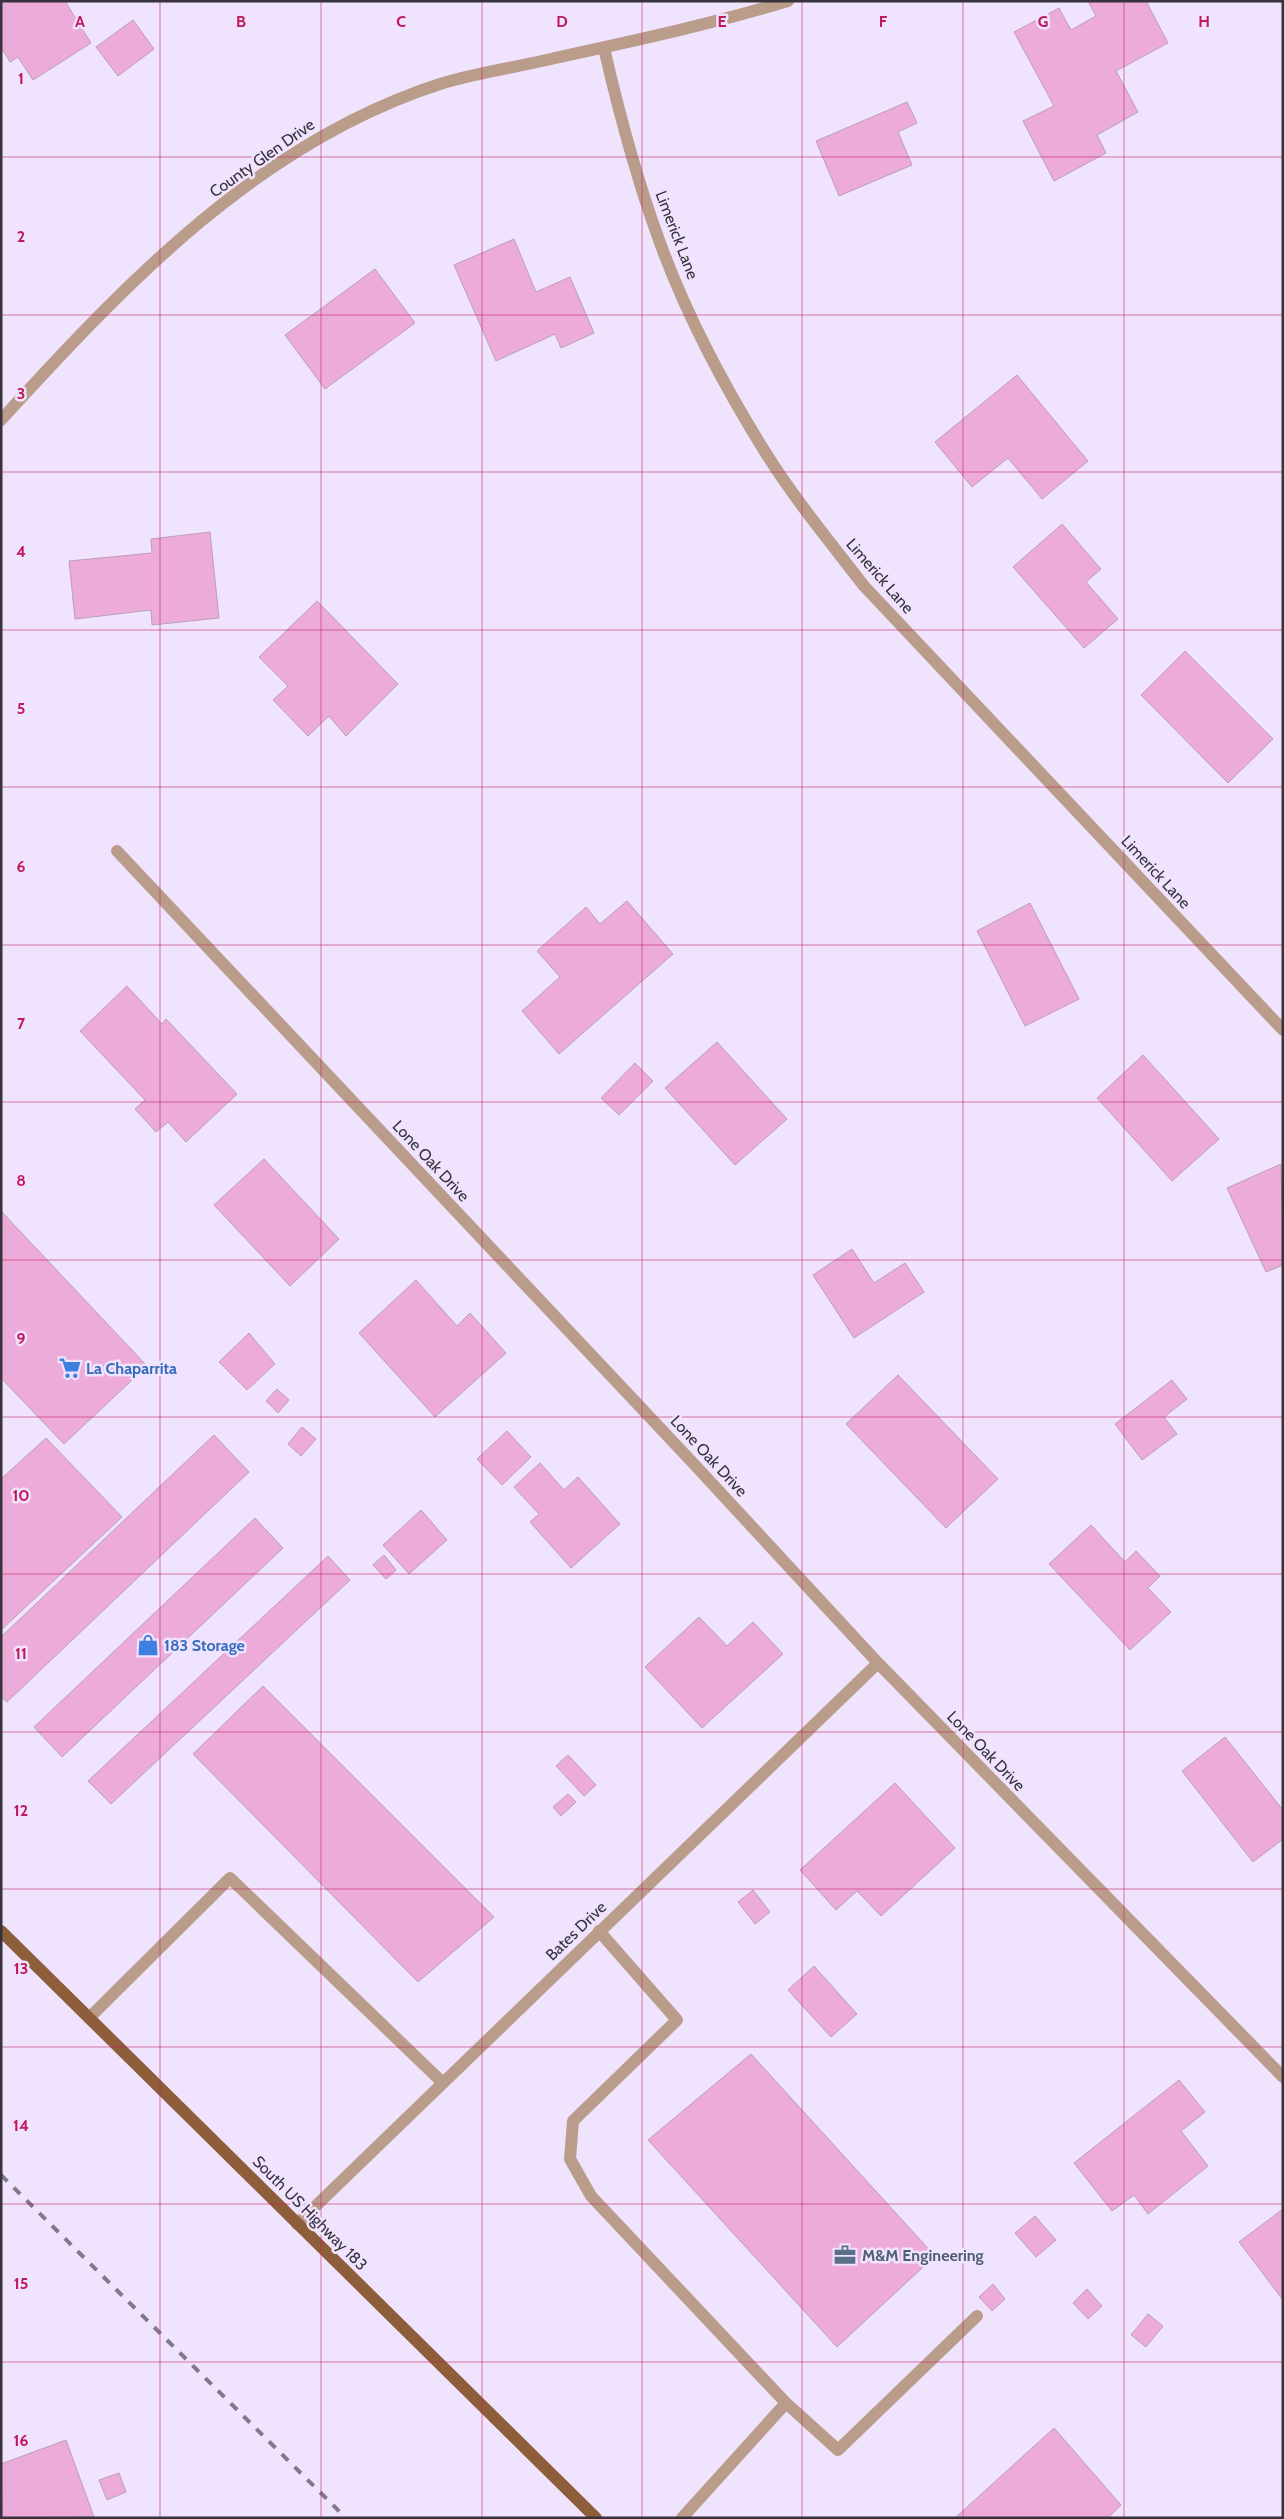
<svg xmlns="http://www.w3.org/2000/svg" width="1284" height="2519" viewBox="0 0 1284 2519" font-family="Cabin,sans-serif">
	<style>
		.building { fill: #ecabd9; stroke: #baa1b2 }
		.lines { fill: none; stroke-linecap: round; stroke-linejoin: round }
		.lane { stroke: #b99d8a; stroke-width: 12 }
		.street { stroke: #b99d8a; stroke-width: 12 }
		.primary { stroke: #8e5d39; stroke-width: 12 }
		.rail { stroke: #81798a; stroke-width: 4; stroke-dasharray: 9 9; stroke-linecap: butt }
		.grid { fill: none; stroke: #c2185b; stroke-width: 1; stroke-opacity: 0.55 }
		.labels { text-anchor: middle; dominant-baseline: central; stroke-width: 5; stroke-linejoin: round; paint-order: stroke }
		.street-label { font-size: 16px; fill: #37323c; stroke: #f0e3fd }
		.shop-label { font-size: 16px; font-weight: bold; fill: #366cbe; stroke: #f0e3fd; text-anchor: start }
		.service-label { font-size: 16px; font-weight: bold; fill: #4e5e75; stroke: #f0e3fd; text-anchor: start }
		.grid-label { font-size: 16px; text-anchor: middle; font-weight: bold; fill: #c2185b; stroke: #f0e3fd; stroke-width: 5; stroke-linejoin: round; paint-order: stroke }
	</style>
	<rect width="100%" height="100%" fill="#f0e3fd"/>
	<!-- building -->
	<path class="building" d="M1,1H65L91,43L33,80L18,57L10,62L1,47Z
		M1088,1H1146L1168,43L1116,71L1138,112L1097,135L1106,153L1054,181L1023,121L1054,106L1014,32L1059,8L1071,30L1096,16Z
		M133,20L154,49L118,76L96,47Z
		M907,102L917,123L898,132L912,165L839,196L816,141Z
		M514,239L536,292L570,277L594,333L561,348L555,334L496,361L454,265Z
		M375,269L415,323L325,389L285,335Z
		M1017,375L1088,461L1042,499L1008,458L972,487L935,442Z
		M1062,524L1101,569L1086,582L1118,619L1084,648L1013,567Z
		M210,532L219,618L152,625L151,610L75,619L69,561L152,553L151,539Z
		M317,601L398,684L346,736L329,716L308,736L273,700L288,686L259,657Z
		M1185,651L1273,739L1228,783L1141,695Z
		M627,901L673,954L559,1054L522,1011L560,977L537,951L586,907L600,924Z
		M1030,903L1079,999L1025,1026L977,931Z
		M127,986L162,1024L166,1019L237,1094L186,1142L168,1122L156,1132L135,1109L145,1100L80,1031Z
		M717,1042L787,1119L735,1165L665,1088Z
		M1143,1055L1219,1139L1172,1181L1097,1098Z
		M635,1063L653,1081L619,1115L601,1098Z
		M264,1159L339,1239L290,1286L214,1205Z
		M1281,1164L1283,1265L1266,1272L1227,1188Z
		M1,1211L147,1366L64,1444L1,1378Z
		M852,1249L874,1283L905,1263L924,1292L854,1338L813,1275Z
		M416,1280L457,1326L470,1313L506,1353L435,1417L359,1333Z
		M249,1333L275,1364L247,1390L219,1362Z
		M898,1375L998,1479L946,1528L846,1424Z
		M1172,1380L1187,1399L1164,1417L1177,1434L1142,1460L1115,1424Z
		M277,1389L289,1400L278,1413L266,1401Z
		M302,1427L316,1439L301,1456L288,1444Z
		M507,1431L531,1457L502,1485L477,1459Z
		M214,1435L249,1472L7,1702L1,1697V1637Z
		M46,1438L122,1517L1,1630V1479Z
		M540,1463L564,1490L578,1477L620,1524L571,1568L530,1522L539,1514L514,1487Z
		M421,1510L447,1540L409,1574L383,1545Z
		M255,1518L283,1548L62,1757L34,1727Z
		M1091,1525L1125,1562L1136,1551L1160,1576L1148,1588L1171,1612L1130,1650L1049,1564Z
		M384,1555L396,1570L386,1579L373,1565Z
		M328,1556L350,1580L111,1804L88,1781Z
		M699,1617L727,1646L753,1622L783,1654L702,1728L645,1667Z
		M263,1686L494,1917L418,1982L193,1754Z
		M1225,1737L1283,1810V1839L1253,1862L1182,1771Z
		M568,1755L596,1785L584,1796L556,1766Z
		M895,1783L955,1848L881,1916L857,1891L836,1910L800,1870Z
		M568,1794L576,1802L561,1816L553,1807Z
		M753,1890L770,1912L755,1924L738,1902Z
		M814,1966L857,2014L831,2037L788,1990Z
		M751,2054L935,2256L837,2347L648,2140Z
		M1179,2080L1205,2112L1181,2131L1208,2166L1148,2214L1134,2195L1112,2211L1074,2163Z
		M1283,2209V2300L1239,2242Z
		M1035,2216L1056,2240L1036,2257L1015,2233Z
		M993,2284L1005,2299L992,2311L979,2297Z
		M1087,2289L1102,2306L1088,2319L1073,2303Z
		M1148,2314L1163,2326L1146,2347L1131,2335Z
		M1054,2428L1121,2505L1108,2518H955Z
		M66,2440L94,2517L2,2518L1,2464Z
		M119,2473L126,2492L107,2500L99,2480Z"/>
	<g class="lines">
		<!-- lane -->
		<path class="lane" d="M599,1931L677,2020L573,2121L570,2159L591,2196L786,2403L838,2450L977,2316
			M89,2018L230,1878L443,2083
			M682,2518L786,2403"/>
		<!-- street -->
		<path class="street" d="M604,48C619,113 636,177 659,240C686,315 725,388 767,455C796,501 831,543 864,586L1283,1030
			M1,420C127,282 260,141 443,83C479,72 518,67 555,58C633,41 712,24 788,1
			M117,851L693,1463L878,1663L1283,2077
			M297,2224L878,1663"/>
		<!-- primary -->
		<path class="primary" d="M1,1931L596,2518"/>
		<!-- rail -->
		<path class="rail" d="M1,2175L346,2518"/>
	</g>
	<!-- grid -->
	<path class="grid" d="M160,1V2518M321,1V2518M482,1V2518M642,1V2518M802,1V2518M963,1V2518M1124,1V2518M1,157H1283M1,315H1283M1,472H1283M1,630H1283M1,787H1283M1,945H1283M1,1102H1283M1,1260H1283M1,1417H1283M1,1574H1283M1,1732H1283M1,1889H1283M1,2047H1283M1,2204H1283M1,2362H1283"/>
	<!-- icons -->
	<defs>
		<g id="supermarket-bare" transform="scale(1.725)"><path d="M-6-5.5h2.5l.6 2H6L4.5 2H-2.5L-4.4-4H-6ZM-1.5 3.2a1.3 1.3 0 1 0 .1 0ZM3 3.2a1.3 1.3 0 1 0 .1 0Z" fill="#3f7fe0" stroke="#f0e3fd" stroke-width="2.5" paint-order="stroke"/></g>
		<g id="shop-bare" transform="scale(1.725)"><path d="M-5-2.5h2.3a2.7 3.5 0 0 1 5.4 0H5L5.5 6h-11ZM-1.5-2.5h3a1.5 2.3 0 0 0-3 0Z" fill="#3f7fe0" stroke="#f0e3fd" stroke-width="2.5" paint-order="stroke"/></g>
		<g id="office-bare" transform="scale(1.725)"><path d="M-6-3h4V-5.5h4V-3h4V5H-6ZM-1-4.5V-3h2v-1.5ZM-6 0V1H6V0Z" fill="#5c6f8a" stroke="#f0e3fd" stroke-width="2.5" paint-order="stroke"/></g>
	</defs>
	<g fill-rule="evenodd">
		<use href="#supermarket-bare" x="70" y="1368"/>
		<use href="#shop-bare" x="148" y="1645"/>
		<use href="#office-bare" x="845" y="2255"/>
	</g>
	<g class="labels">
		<!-- street labels -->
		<g class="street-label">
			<text transform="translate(262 158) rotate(-35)">County Glen Drive</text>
			<text transform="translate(677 235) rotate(69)">Limerick Lane</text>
			<text transform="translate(880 576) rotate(49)">Limerick Lane</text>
			<text transform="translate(1156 872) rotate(47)">Limerick Lane</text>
			<text transform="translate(431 1161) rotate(47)">Lone Oak Drive</text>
			<text transform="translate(709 1456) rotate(47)">Lone Oak Drive</text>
			<text transform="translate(986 1751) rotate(46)">Lone Oak Drive</text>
			<text transform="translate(576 1931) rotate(-44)">Bates Drive</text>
			<text transform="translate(310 2213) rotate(45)">South US Highway 183</text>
		</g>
		<!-- shop labels -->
		<g class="shop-label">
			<text x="86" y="1368">La Chaparrita</text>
			<text x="164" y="1645">183 Storage</text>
		</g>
		<!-- service labels -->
		<g class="service-label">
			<text x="862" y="2255">M&amp;M Engineering</text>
		</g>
	</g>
	<g class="grid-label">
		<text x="80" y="27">A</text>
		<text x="241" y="27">B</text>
		<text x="401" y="27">C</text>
		<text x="562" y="27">D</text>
		<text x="722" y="27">E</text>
		<text x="883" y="27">F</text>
		<text x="1043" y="27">G</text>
		<text x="1204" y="27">H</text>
		<text x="21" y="84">1</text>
		<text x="21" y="242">2</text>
		<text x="21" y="399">3</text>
		<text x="21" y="557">4</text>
		<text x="21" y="714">5</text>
		<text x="21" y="872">6</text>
		<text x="21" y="1029">7</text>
		<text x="21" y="1186">8</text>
		<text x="21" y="1344">9</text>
		<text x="21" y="1501">10</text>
		<text x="21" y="1659">11</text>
		<text x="21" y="1816">12</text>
		<text x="21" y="1974">13</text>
		<text x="21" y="2131">14</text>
		<text x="21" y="2289">15</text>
		<text x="21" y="2446">16</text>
	</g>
	<!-- border -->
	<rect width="1284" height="2519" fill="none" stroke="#37323c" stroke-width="5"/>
</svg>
